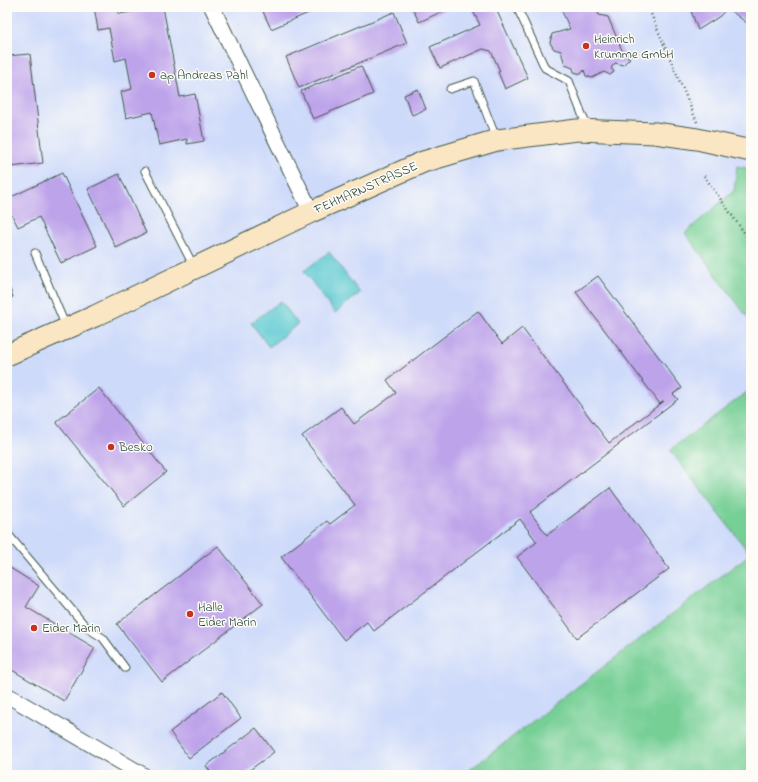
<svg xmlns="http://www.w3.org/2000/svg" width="758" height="782" viewBox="0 0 758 782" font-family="'Indie Flower',sans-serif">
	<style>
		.built { fill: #cedafa }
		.green { fill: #76cf95; stroke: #4a8664 }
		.water { fill: #5cc9d1; stroke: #3e8382 }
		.building { fill: #bda3ea }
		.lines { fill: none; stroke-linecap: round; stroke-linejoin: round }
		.lane-casing { stroke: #3f564a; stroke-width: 9 }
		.street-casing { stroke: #3f564a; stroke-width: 17 }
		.secondary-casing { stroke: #3f564a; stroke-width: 23 }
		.path { stroke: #3f564a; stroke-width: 2.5; stroke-dasharray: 1 3; stroke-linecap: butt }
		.lane { stroke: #fff; stroke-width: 7 }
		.street { stroke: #fff; stroke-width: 15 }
		.secondary { stroke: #fbe6c4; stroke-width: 21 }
		.poi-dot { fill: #c8321e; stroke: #fdfcf7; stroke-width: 1.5 }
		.labels { text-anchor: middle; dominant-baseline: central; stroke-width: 3; stroke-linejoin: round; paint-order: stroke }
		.poi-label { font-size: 13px; fill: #1f3d34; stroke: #fdfcf7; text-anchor: start }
		.street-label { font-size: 13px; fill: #1f3d34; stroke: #fdfcf7 }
	</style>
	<rect width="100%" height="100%" fill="#fdfcf7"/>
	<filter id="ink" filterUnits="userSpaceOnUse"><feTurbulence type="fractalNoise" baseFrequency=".025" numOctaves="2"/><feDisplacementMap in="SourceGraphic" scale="8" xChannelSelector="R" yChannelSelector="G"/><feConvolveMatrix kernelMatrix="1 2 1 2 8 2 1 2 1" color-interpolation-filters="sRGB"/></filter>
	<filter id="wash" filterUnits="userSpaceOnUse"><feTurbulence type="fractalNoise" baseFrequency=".012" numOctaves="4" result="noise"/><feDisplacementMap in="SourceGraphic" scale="16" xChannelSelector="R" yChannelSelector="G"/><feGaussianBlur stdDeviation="0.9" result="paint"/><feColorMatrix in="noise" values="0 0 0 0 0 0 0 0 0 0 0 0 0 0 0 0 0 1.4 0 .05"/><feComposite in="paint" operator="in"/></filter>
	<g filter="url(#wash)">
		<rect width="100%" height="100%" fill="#f5e3ca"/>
		<!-- built -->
		<path class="built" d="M7,7H751V169L737,166L734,191L686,233L751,322V389L670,450L750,554L463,775H7Z"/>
		<!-- green -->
		<path class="green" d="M737,166L751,169V322L685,233L734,191Z
			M751,389V775H463L750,554L670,450Z"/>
		<!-- water -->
		<path class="water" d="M329,252L360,293L335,313L304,271Z
			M281,301L298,324L269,347L251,323Z"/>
		<g id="blocks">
			<!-- building -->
			<path class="building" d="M94,7H118L119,14L163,7L180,97L195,94L204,141L187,144V139L159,145L152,112L126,118L121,92L132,89L126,58L115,61L109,28L98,30Z
				M261,7H311L313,11L271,29Z
				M412,7H452L419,22Z
				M471,7H495L528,78L505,89L498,72L500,71L491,51L483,49L440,68L430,47L480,25Z
				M560,7H595L599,15L608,17L624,55L630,58L623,65L615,63L611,68L614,72L610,75L604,72L592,78L586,76L584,70L581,74L574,72L573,68L565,65L561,51L554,49L550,43L552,34L570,29Z
				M694,7H751V26L727,8L720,16L698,30L691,11Z
				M394,12L407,43L299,88L286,57Z
				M30,54L43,163L11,167L7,134V56Z
				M361,66L373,94L313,119L301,91Z
				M418,89L426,109L412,115L404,95Z
				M62,173L97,246L61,263L39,217L18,227L12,215L7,217V199Z
				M119,174L146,233L116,248L88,189Z
				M598,276L682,388L673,394L678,399L530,512L547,535L610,488L669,569L577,638L517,557L537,542L520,519L374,631L367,622L344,640L281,557L327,521L330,524L355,505L302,436L341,407L354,424L396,393L387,380L478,311L502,344L522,328L609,443L664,401L660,404L576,292Z
				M7,281L13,297L7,299Z
				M99,388L166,472L124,506L56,422Z
				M218,546L263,604L162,682L117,624Z
				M7,566L39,586L26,607L95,648L64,701L7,667Z
				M222,692L241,718L189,758L170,732Z
				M256,728L274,752L243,775H213L206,766Z"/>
		</g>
	</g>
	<g filter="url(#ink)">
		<use href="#blocks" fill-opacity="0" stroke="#3f564a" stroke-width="1"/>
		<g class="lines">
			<!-- lane casing -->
			<g class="lane-casing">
				<path id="lane" d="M517,7L545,68L569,81L587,127
					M450,89L474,81L496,138
					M145,171L194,267
					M35,253L66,327
					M7,533L87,628L103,638L125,668"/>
			</g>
			<!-- street casing -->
			<g class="street-casing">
				<path id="street" d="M212,7L311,212
					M7,695L143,775"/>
			</g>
			<!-- secondary casing -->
			<g class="secondary-casing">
				<path id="secondary" d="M7,355L95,316L311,212L423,162L497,140L577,130L655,133L697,139L751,151"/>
			</g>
			<!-- path -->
			<path class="path" d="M648,7L697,122
				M704,176L751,242"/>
			<!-- lane -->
			<use href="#lane" class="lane"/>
			<!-- street -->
			<use href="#street" class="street"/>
			<!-- secondary -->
			<use href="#secondary" class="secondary"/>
		</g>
	</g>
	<!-- markers -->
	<g class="poi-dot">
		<circle cx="586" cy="46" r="4"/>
		<circle cx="152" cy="75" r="4"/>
		<circle cx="111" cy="447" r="4"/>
		<circle cx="190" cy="614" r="4"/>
		<circle cx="34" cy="628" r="4"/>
	</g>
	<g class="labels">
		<!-- poi labels -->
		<g class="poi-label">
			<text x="594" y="39">Heinrich<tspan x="594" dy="15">Krumme GmbH</tspan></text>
			<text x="160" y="75">ap Andreas Pahl</text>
			<text x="119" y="447">Besko</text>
			<text x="198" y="607">Halle<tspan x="198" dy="15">Eider Marin</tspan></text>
			<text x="42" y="628">Eider Marin</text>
		</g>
		<!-- street labels -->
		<g class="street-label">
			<text transform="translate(366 188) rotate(-24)">FEHMARNSTRASSE</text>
		</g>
	</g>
	<!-- margin -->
	<rect width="758" height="782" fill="none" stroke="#fdfcf7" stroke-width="24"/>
</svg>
